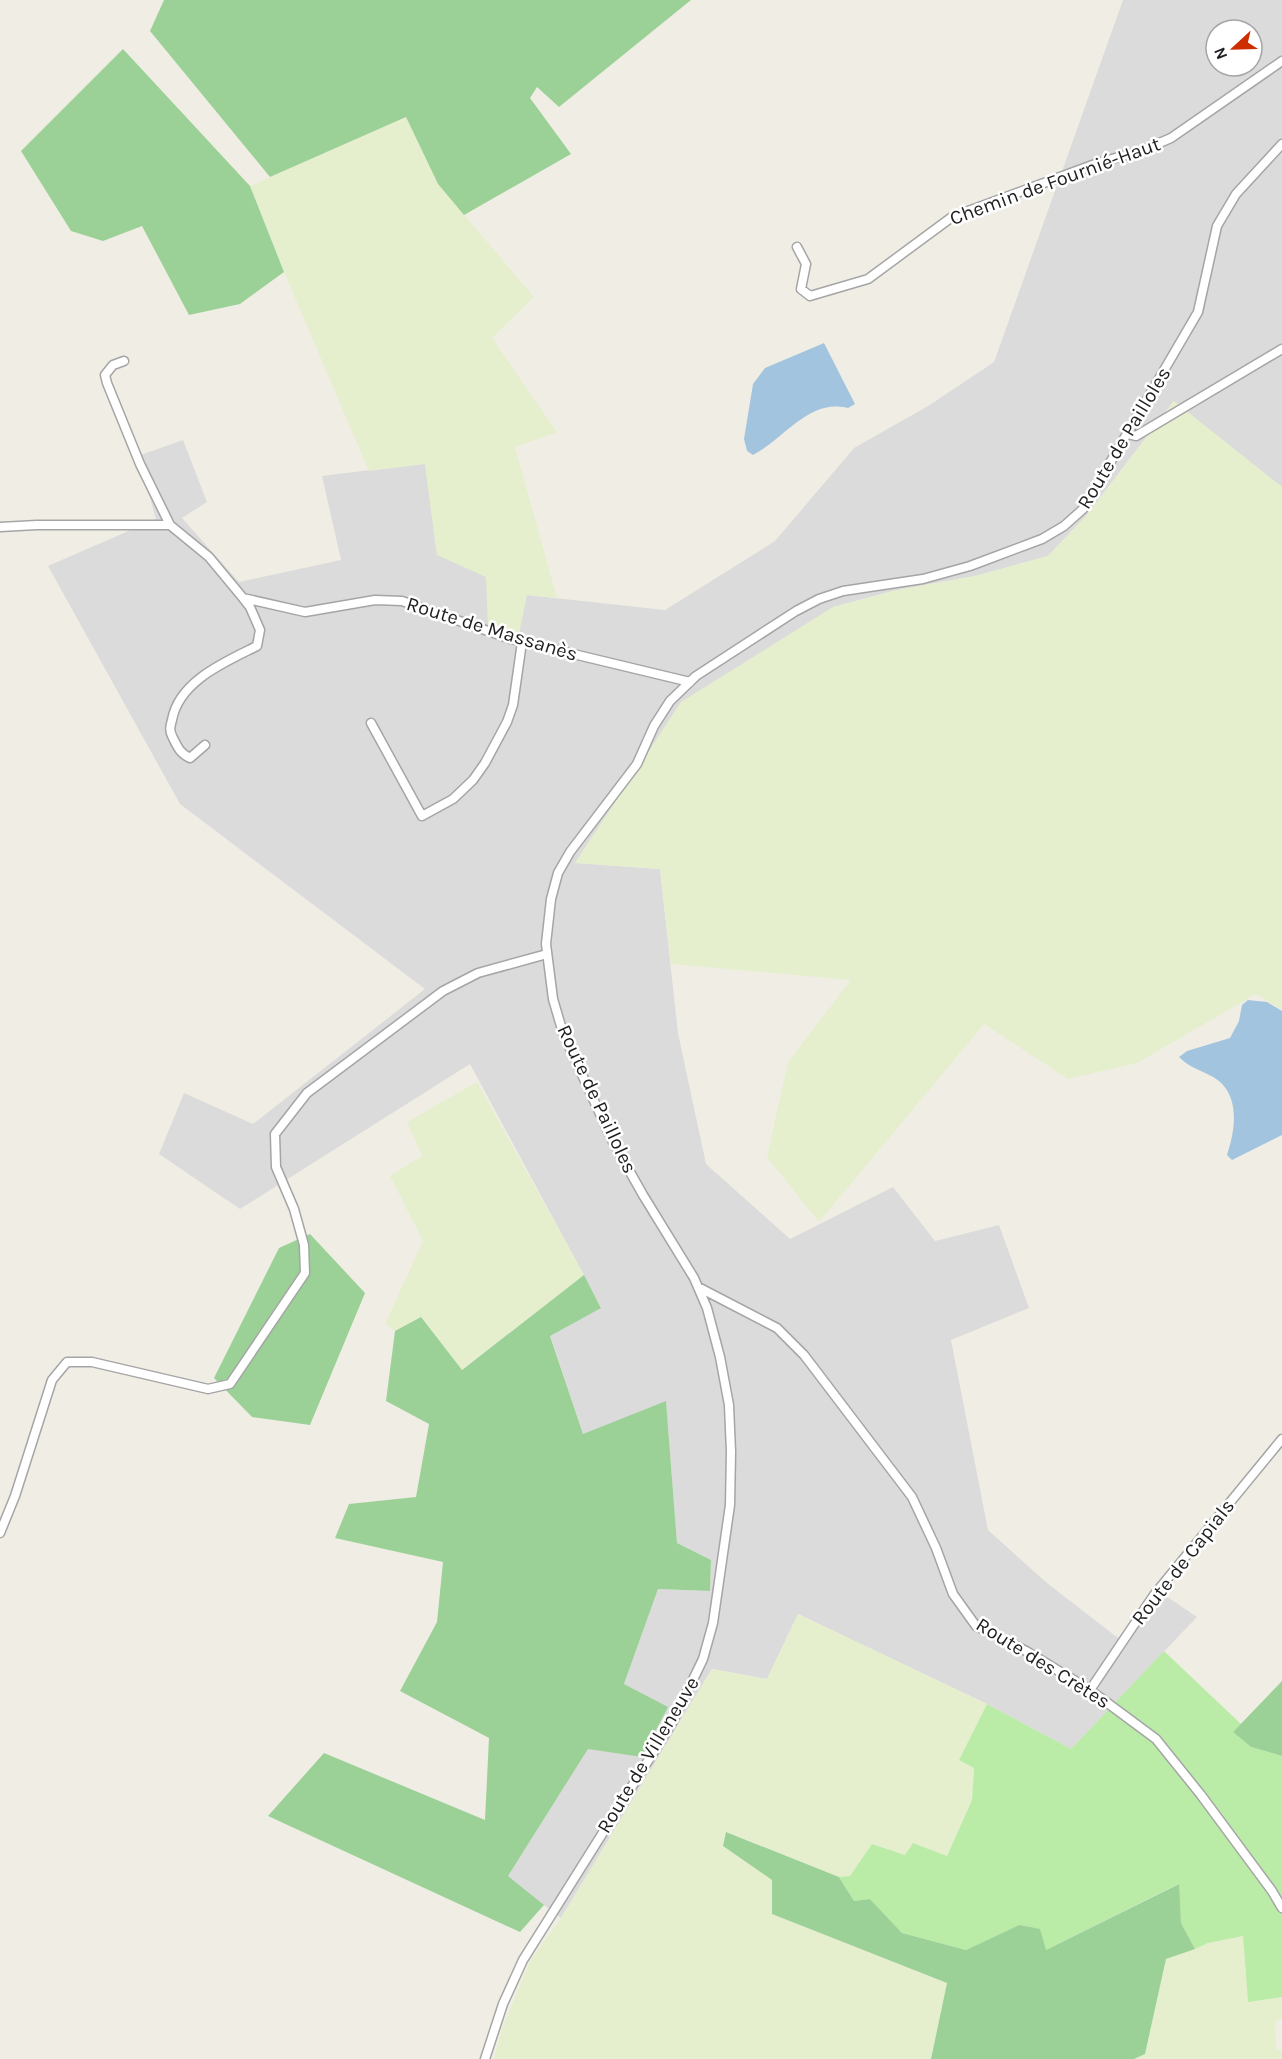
<svg xmlns="http://www.w3.org/2000/svg" width="1282" height="2059" viewBox="0 0 1282 2059" font-family="Karla,sans-serif">
	<style>
		.residential { fill: #dcdbdb; fill-rule: evenodd }
		.farmland { fill: #e5efce }
		.grass { fill: #baeca8 }
		.forest { fill: #9bd197 }
		.water { fill: #a3c4df }
		.lines { fill: none; stroke-linecap: round; stroke-linejoin: round }
		.minor-casing { stroke: #a5a5a5; stroke-width: 11 }
		.minor { stroke: #fff; stroke-width: 8 }
		.labels { text-anchor: middle; dominant-baseline: central; stroke-width: 5; stroke-linejoin: round; paint-order: stroke }
		.street-label { font-size: 20px; fill: #1e1e1e; stroke: #fff }
	</style>
	<rect width="100%" height="100%" fill="#f0eee4"/>
	<!-- residential -->
	<path class="residential" d="M1123,0H1282V487L1173,402L1087,515L1048,556L975,576L897,590L833,607L575,863L660,869L678,1033L706,1164L790,1239L893,1187L935,1241L999,1225L1029,1308L951,1340L988,1530L1047,1583L1118,1638L1163,1594L1197,1617L1071,1749L987,1704L798,1614L767,1679L712,1669L561,1918L507,1877L588,1749L668,1708L624,1684L658,1589L710,1591L711,1560L677,1543L666,1402L583,1434L550,1335L601,1307L470,1064L240,1209L159,1154L184,1093L253,1124L425,989L180,804L48,566L156,519L138,456L183,440L207,502L182,518L239,582L341,560L322,476L425,463L437,554L527,595L665,610L775,541L854,448L928,406L994,362ZM1216,30H1252V66H1216Z"/>
	<!-- farmland -->
	<path class="farmland" d="M406,117L438,184L534,297L492,338L557,432L515,447L557,598L527,595L519,634L488,625L486,577L437,555L425,464L369,471L284,272L250,186Z
		M1174,401L1282,487V1010L1256,994L1137,1063L1068,1079L984,1024L819,1222L767,1157L788,1062L851,980L671,964L660,869L575,863L681,702L833,607L897,590L975,576L1048,556L1087,515Z
		M477,1082L584,1275L461,1370L421,1317L395,1331L385,1324L423,1241L390,1176L422,1156L407,1122Z
		M798,1614L987,1704L959,1760L974,1768L972,1800L947,1856L913,1843L905,1855L850,1877H839L727,1832L723,1846L772,1880V1914L947,1983L931,2059H494L502,2028L531,1959L561,1918L712,1669L767,1679Z
		M1243,1936L1248,2001L1282,1997V2018L1275,2022L1276,2049L1282,2050V2059H1134L1145,2054L1166,1959L1208,1943Z"/>
	<!-- grass -->
	<path class="grass" d="M1164,1651L1241,1724L1233,1732L1251,1747L1282,1756V1997L1248,2002L1243,1936L1208,1943L1195,1949L1181,1923L1178,1884L1046,1950L1019,1925L966,1950L902,1933L870,1899L854,1901L839,1877L850,1876L872,1844L905,1855L913,1843L947,1856L972,1800L974,1768L959,1760L987,1704L1071,1749Z"/>
	<!-- forest -->
	<path class="forest" d="M164,0H691L559,107L537,87L530,98L571,154L464,215L438,184L406,117L270,177L150,31Z
		M123,49L250,186L284,272L240,304L189,315L142,226L103,241L71,231L21,151Z
		M310,1234L365,1293L310,1425L252,1417L214,1378L279,1248Z
		M584,1275L601,1308L550,1336L583,1434L666,1401L677,1543L711,1560L710,1591L658,1589L624,1684L668,1707L642,1757L588,1749L508,1876L544,1905L520,1932L268,1816L324,1753L485,1820L489,1738L400,1691L437,1622L443,1562L335,1538L349,1504L416,1497L429,1424L386,1401L395,1331L421,1317L462,1370Z
		M1282,1681V1756L1251,1747L1233,1732Z
		M726,1832L839,1877L854,1901L870,1899L902,1933L966,1950L1019,1925L1040,1929L1046,1950L1179,1884L1181,1923L1195,1949L1166,1959L1145,2054L1134,2059H931L947,1983L772,1914V1880L723,1846Z"/>
	<!-- water -->
	<path class="water" d="M824,343L855,404L848,408C809,398 784,439 753,455L747,451L744,439L753,384L765,368Z
		M1248,1000L1267,1002L1282,1011V1135L1232,1160L1227,1155C1235,1131 1240,1099 1219,1081C1206,1071 1190,1069 1179,1057L1187,1051L1230,1038L1239,1021L1242,1005Z"/>
	<g class="lines">
		<!-- minor casing -->
		<g class="minor-casing">
			<path id="minor" d="M797,247L806,264L801,289L810,296L868,279L952,217L1098,163L1143,150L1171,138L1282,61
				M124,361L113,365L105,375L107,383L140,464L170,525
				M1128,434L1136,436L1282,349
				M0,527L37,525H170L209,557L243,598L305,612L375,600L402,601L511,639L690,682
				M371,723L422,816L453,799L473,780L485,763L507,722L513,705L522,642
				M205,745L190,758C180,753 178,748 173,738C169,731 170,727 172,720C179,681 225,662 257,646L260,630L250,607L243,598
				M698,1287L777,1328L804,1355L912,1497L936,1548L953,1594L976,1626L1026,1651L1090,1690L1156,1739L1201,1795L1272,1891L1282,1908
				M0,1533L15,1496L52,1380L67,1362H92L208,1389L230,1384L305,1273L304,1245L294,1209L276,1167L275,1134L307,1093L443,991L478,973L547,954
				M1090,1690L1154,1595L1282,1439
				M485,2059L503,2004L523,1960L673,1721L703,1659L713,1623L730,1505L731,1452L729,1405L720,1357L707,1308L694,1278L643,1195L612,1140L563,1033L553,999L546,944L551,899L558,873L570,852L637,764L654,726L670,701L696,676L796,611L819,599L843,591L923,579L970,566L1042,539L1064,526L1083,509L1198,312L1217,226L1236,194L1282,144"/>
		</g>
		<!-- minor -->
		<use href="#minor" class="minor"/>
	</g>
	<g class="labels">
		<!-- street labels -->
		<g class="street-label">
			<text transform="translate(1055 181) rotate(-20)">Chemin de Fournié-Haut</text>
			<text transform="translate(1124 438) rotate(-59)">Route de Pailloles</text>
			<text transform="translate(492 629) rotate(17)">Route de Massanès</text>
			<text transform="translate(597 1099) rotate(65)">Route de Pailloles</text>
			<text transform="translate(1183 1562) rotate(-52)">Route de Capials</text>
			<text transform="translate(1043 1663) rotate(32)">Route des Crètes</text>
			<text transform="translate(648 1755) rotate(-59)">Route de Villeneuve</text>
		</g>
	</g>
	<!-- north arrow -->
	<g transform="translate(1234 48) rotate(248)"><circle r="28" fill="#ffffff" stroke="#a5a5a5" stroke-width="1.5"/>
	<path d="M0-4.5L10 22L0 15L-10 22Z" fill="#cd2e00"/>
	<text y="-9" font-size="16" font-weight="bold" text-anchor="middle" fill="#1e1e1e">N</text>
	</g>
</svg>
